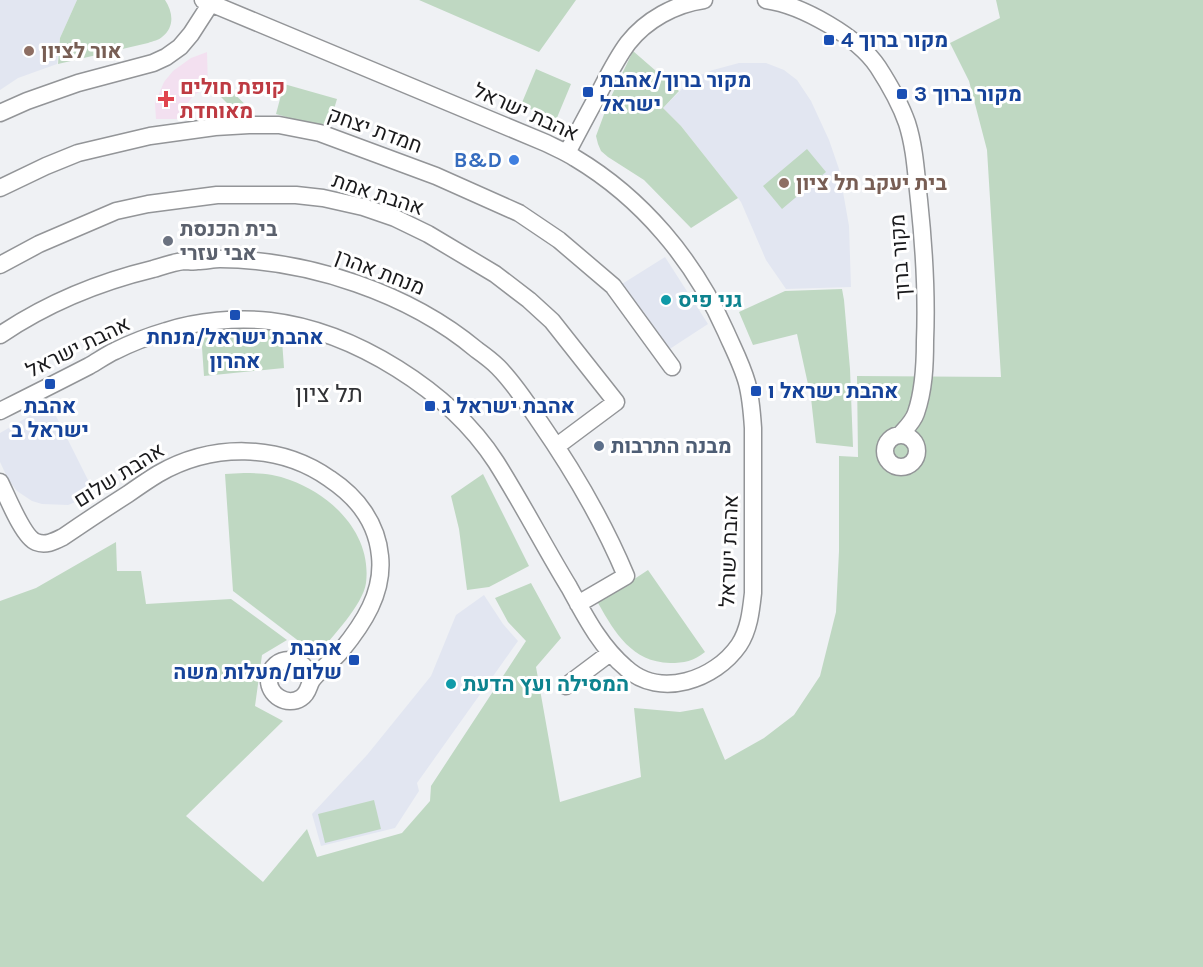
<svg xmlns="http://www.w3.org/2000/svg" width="1203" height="967" viewBox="0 0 1203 967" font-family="Karla,Heebo,sans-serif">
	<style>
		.commercial { fill: #f3e0f0 }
		.built { fill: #e2e6f1 }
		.green { fill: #bfd8c2 }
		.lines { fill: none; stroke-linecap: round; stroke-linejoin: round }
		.minor-casing { stroke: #939598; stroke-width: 19 }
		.minor { stroke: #fff; stroke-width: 16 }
		.transit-dot { fill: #1a4fb4; stroke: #fff; stroke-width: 2 }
		.education-dot { fill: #8d6e63; stroke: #fff; stroke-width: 2 }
		.health-dot { fill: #e0444e; stroke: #fff; stroke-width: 2 }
		.shop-dot { fill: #3f7fe0; stroke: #fff; stroke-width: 2 }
		.worship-dot { fill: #6b7280; stroke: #fff; stroke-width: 2 }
		.culture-dot { fill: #0f9aa8; stroke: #fff; stroke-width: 2 }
		.service-dot { fill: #5c6f8a; stroke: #fff; stroke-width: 2 }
		.labels { text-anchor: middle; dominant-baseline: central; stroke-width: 6; stroke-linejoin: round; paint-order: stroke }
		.transit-label { font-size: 21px; font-weight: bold; fill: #164399; stroke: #fff; text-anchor: start }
		.education-label { font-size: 21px; font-weight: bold; fill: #785e54; stroke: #fff; text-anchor: start }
		.health-label { font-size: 21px; font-weight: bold; fill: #be3a42; stroke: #fff; text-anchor: start }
		.street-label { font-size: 21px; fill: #19191b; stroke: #fff }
		.shop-label { font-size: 21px; font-weight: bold; fill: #366cbe; stroke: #fff; text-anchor: end }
		.worship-label { font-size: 21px; font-weight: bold; fill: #5b616d; stroke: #fff; text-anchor: start }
		.culture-label { font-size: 21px; font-weight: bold; fill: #0d838f; stroke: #fff; text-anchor: start }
		.service-label { font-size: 21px; font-weight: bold; fill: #4e5e75; stroke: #fff; text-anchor: start }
		.quarter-label { font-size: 24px; fill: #313235; stroke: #fff }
	</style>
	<rect width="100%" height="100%" fill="#eff1f4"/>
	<!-- commercial -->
	<path class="commercial" d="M207,52L208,87L194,95L186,105L181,119H156L155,103L164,82L173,71L191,58Z"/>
	<!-- built -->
	<path class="built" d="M0,0H77L60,38L57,64L18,78L0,90Z
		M739,63H766L784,70L797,80L811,101L829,140L839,169L849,226L851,287L786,289L766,260L741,202L681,126L663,108L693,78L713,70Z
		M665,257L708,324L665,352L622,284Z
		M50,404L93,490L78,501L68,505L42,504L32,501L17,491L8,479L0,462V433Z
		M484,595L503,624L518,641L417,783L419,791L395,828L321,846L312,814L367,755L431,676L456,615Z"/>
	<!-- green -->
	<path class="green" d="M77,0H165C173,12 175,27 162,37C159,40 153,41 148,43L58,64L60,38Z
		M419,0H576L539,52Z
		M996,0H1203V967H0V601L36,588L116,542L117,571H141L146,604L231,599L287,640L262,655L255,706L283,721L186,816L263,882L307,829L317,857L402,833L430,801L431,786L526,641L508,622L495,598L531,583L561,638L536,667L560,802L641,777L634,708L680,712L703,708L725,760L764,738L794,715L820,676L836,612L839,551V456L858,457L857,376L1001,377L987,150L969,81L950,43L1000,18Z
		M633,51L679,91L663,108L681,126L738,198L691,228L644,180L608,157L601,151L598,144L596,136L609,101Z
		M536,69L571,84L556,120L521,105Z
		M284,84L337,99L328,129L276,114Z
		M226,86L250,109L242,118L219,95Z
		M807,149L826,172L782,209L763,186Z
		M842,289L844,300L850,369L853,447L816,443L811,398L797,334L753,345L739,312L785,291Z
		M281,326L284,368L204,376L201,333Z
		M244,473C260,473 275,474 290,480C332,495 372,534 366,583C363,605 331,638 317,655L233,591L225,474Z
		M483,474L529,566L489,587L467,590L459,529L451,496Z
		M648,570L705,652C694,661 684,663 670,663C632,662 615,633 598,603Z
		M374,800L381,829L325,843L318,814Z"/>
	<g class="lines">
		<!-- minor casing -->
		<g class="minor-casing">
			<path id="minor" d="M766,0C802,5 858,37 878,67C889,84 900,103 907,123C915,148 916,174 919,200C924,247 927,294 925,341C925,365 924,390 916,413C913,422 906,428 900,435
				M0,113L27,101L78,83L153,63L166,57L180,47L191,34L211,3
				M567,153C577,134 587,115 598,95C607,78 616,59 628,43C646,20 675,4 704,0
				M0,188L46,166L78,153L150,136L215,127L249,125H279L320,133L436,176L519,213L559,240L613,286L672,367
				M0,265L39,244L116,211L148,204L217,195H296L323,198L363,207L395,218L428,234L495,274L529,300L552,321L616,402L557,446
				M0,335C46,304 99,282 153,269C163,266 174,262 184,261C189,261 193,262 198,261C205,261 213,259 220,259C309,260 409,293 477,350C484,355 492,361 498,367C514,383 527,403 539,421C573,470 603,521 626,576L578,604
				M0,411C30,396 60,381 89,366C98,361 106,355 115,351C131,343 149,336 166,331C197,321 238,317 270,321C354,331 450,391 496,462C522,503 544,546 569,587C585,616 600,646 626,668C660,699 715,680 739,645C749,630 751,611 753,593V428C752,413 751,398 747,383C742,365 733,348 726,332C694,260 642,198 575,158C566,152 556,148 546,143L203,0
				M885 451a16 16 0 1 1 32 0a16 16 0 1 1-32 0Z
				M0,482C7,496 23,537 36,542C46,546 55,541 63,537C85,522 106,508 128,494C138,487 148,480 158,474C212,443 279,443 330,479C357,497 377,523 380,556C384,593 363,624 341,651C333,661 320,669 312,680C308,686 309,693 301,698C287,707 268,695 269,679C271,654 307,653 311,681
				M566,686L610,653"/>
		</g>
		<!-- minor -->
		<use href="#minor" class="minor"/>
	</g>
	<!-- markers -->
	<g class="transit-dot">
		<rect x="823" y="34" width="12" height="12" rx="3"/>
		<rect x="582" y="86" width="12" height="12" rx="3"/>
		<rect x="896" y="88" width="12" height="12" rx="3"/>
		<rect x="229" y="309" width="12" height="12" rx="3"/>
		<rect x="44" y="378" width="12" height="12" rx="3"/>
		<rect x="750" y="385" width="12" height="12" rx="3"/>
		<rect x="424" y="400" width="12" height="12" rx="3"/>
		<rect x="348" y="654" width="12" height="12" rx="3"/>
	</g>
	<g class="education-dot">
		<circle cx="29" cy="51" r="6"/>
		<circle cx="784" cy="183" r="6"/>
	</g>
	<path class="health-dot" d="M163 90h6v6h6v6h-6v6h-6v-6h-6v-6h6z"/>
	<circle class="shop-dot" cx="514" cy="160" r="6"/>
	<circle class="worship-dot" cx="168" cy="241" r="6"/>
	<g class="culture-dot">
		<circle cx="666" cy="300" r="6"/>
		<circle cx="451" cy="684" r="6"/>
	</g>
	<circle class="service-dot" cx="599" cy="446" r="6"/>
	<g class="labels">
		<!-- transit labels -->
		<g class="transit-label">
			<text x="841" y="40">מקור ברוך 4</text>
			<text x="600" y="80">מקור ברוך/אהבת<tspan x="600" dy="24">ישראל</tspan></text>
			<text x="914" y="94">מקור ברוך 3</text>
			<text x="235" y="337" text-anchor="middle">אהבת ישראל/מנחת<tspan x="235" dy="24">אהרון</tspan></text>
			<text x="768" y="391">אהבת ישראל ו</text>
			<text x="50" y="406" text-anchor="middle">אהבת<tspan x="50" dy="24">ישראל ב</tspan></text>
			<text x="442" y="406">אהבת ישראל ג</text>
			<text x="342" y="648" text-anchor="end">אהבת<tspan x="342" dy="24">שלום/מעלות משה</tspan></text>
		</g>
		<!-- education labels -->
		<g class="education-label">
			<text x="41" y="51">אור לציון</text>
			<text x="796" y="183">בית יעקב תל ציון</text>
		</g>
		<!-- health labels -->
		<g class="health-label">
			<text x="180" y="87">קופת חולים<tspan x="180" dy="24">מאוחדת</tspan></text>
		</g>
		<!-- street labels -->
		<g class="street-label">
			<text transform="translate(526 112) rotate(24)">אהבת ישראל</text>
			<text transform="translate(375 130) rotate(20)">חמדת יצחק</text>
			<text transform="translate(378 194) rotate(18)">אהבת אמת</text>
			<text transform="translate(900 257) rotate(-94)">מקור ברוך</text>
			<text transform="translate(380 272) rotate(21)">מנחת אהרן</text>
			<text transform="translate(78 347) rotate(-26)">אהבת ישראל</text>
			<text transform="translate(119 475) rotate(-32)">אהבת שלום</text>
			<text transform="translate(729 551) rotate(-88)">אהבת ישראל</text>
		</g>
		<!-- shop labels -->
		<g class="shop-label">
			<text x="502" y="160">B&amp;D</text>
		</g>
		<!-- worship labels -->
		<g class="worship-label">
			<text x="180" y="229">בית הכנסת<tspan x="180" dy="24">אבי עזרי</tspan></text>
		</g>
		<!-- culture labels -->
		<g class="culture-label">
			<text x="678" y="300">גני פיס</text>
			<text x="463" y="684">המסילה ועץ הדעת</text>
		</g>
		<!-- service labels -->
		<g class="service-label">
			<text x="611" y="446">מבנה התרבות</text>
		</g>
		<!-- quarter labels -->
		<g class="quarter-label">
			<text x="329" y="394">תל ציון</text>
		</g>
	</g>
</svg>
